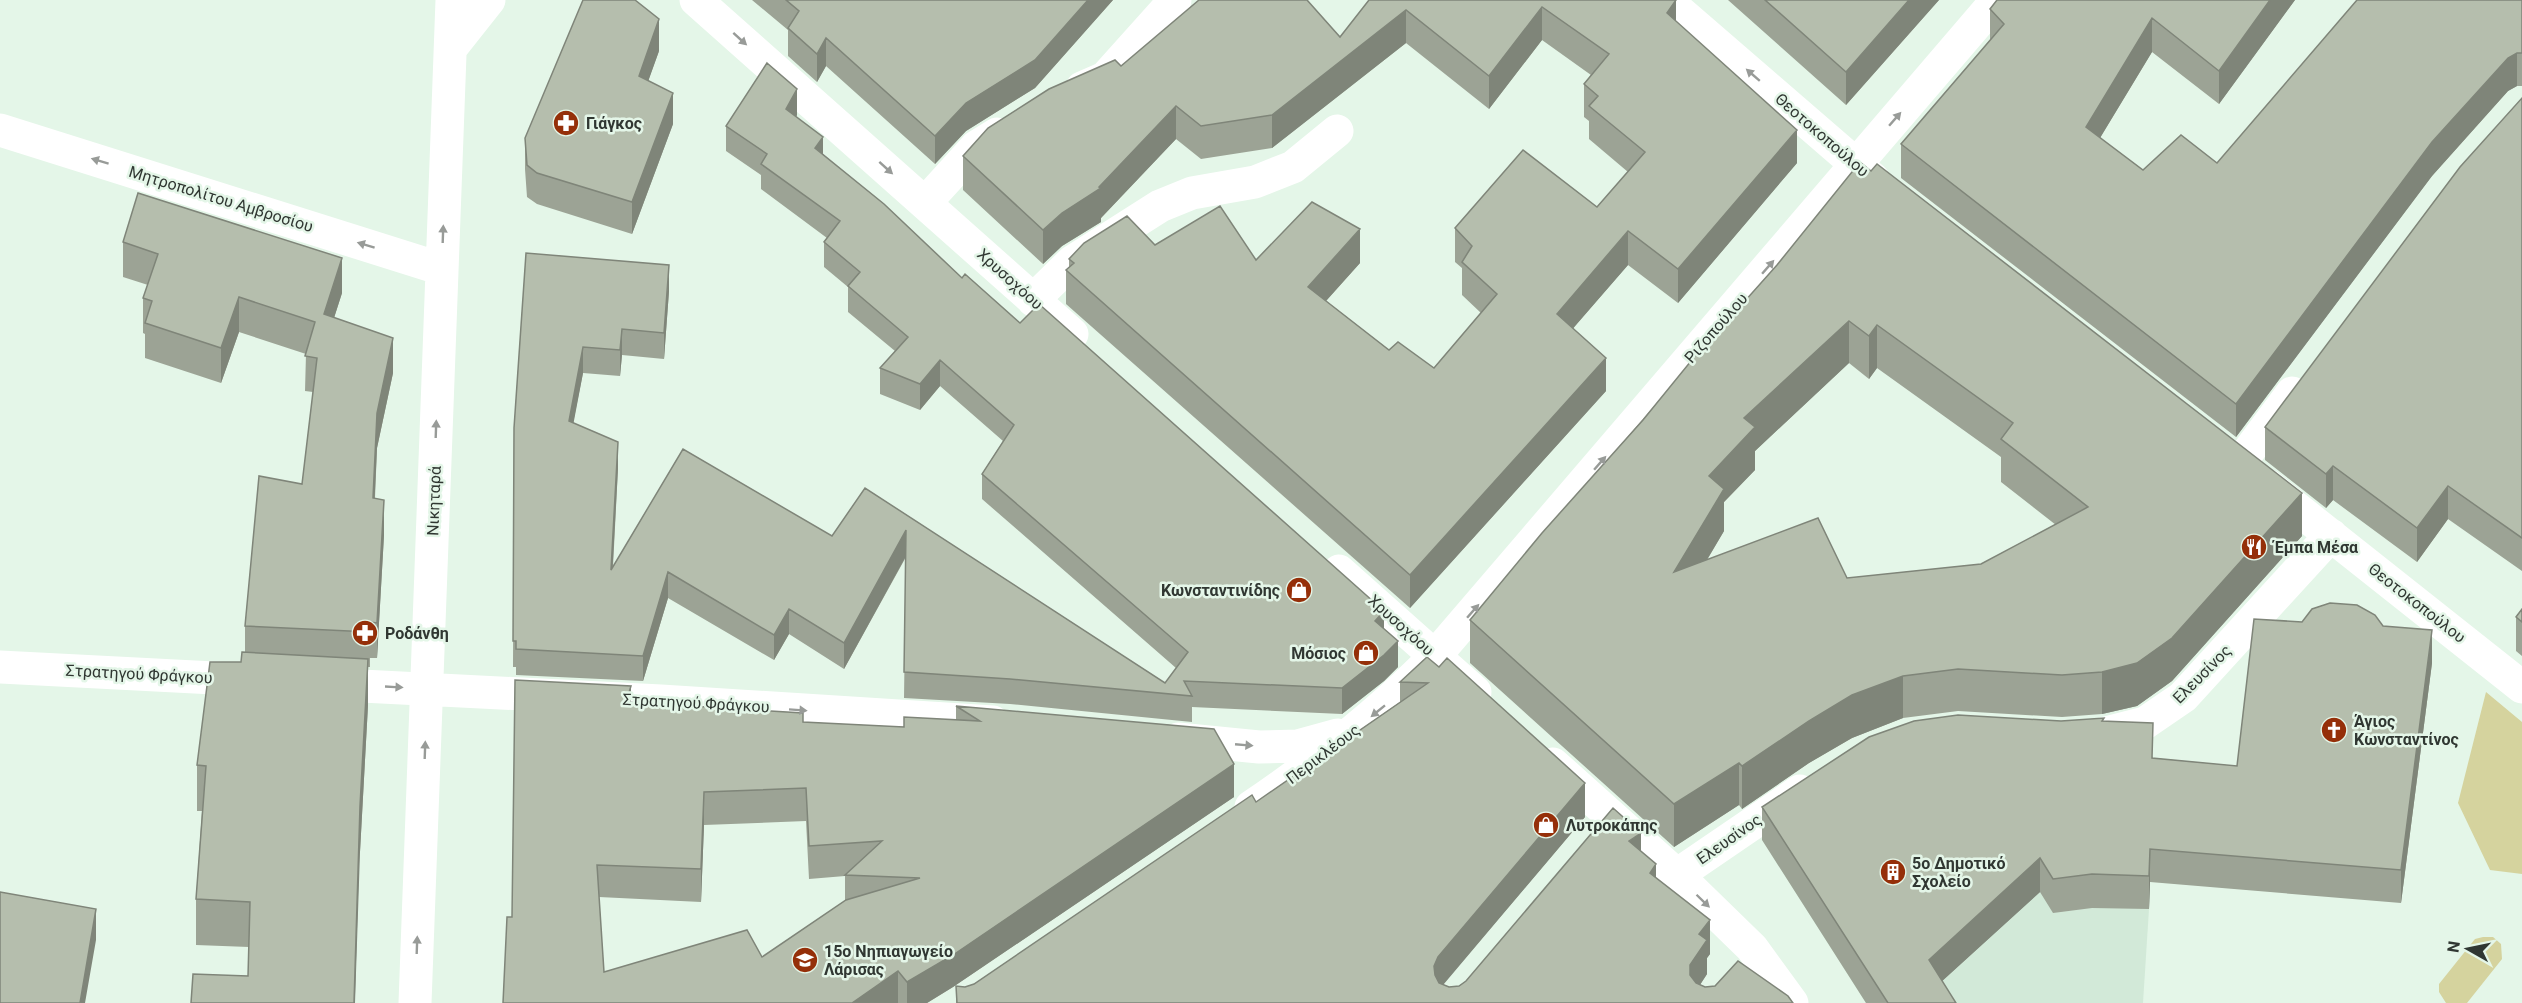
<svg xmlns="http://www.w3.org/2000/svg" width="2522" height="1003" viewBox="0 0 2522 1003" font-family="Roboto,sans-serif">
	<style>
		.built { fill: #d2e9d8 }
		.green { fill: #d5d39e }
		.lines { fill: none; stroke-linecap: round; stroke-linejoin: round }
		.minor { stroke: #fff; stroke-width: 33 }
		.wall { fill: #9ca395; fill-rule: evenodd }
		.shaded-wall { fill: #7f8579 }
		.building { fill: #b5bead; stroke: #7f8579; stroke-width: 1.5; fill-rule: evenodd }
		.oneway { fill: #989b98 }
		.labels { text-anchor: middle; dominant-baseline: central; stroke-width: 5; stroke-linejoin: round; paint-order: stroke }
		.poi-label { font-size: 16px; font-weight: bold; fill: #303732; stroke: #e4f6e8; text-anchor: start }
		.street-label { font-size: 16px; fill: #303732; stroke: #e4f6e8 }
	</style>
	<rect width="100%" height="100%" fill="#e4f6e8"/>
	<!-- built -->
	<path class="built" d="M1931,749L2153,756L2149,909L2143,1003H1866L1773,857Z"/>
	<!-- green -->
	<path class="green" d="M2486,692L2522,722V874L2490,870L2458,803Z
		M2483,937H2493L2501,944L2502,959L2467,1003H2446L2439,992V984L2475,939Z"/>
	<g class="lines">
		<!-- minor -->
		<path class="minor" d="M696,0L1072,334
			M1666,0L1873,179
			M451,48L489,0
			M1082,88L1105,78L1175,0
			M0,130L442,269
			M925,203L976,147L997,134
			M1033,300L1072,262L1160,206L1192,193L1255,182L1293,167L1337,131
			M2239,464L2292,393
			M2267,485L2522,687
			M1339,571L1475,692
			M0,667L253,680
			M322,684L661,701L993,722
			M2102,734L2145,723L2183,697L2331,535
			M1178,739L1259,747L1298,746L1338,735
			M1553,764L1677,875L1752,948L1792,1003
			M1251,807C1317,762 1380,713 1435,656L1997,0
			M1677,875L1800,791
			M415,1003L452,0"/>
	</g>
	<!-- wall -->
	<path class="wall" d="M752,0H1113L1035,88L966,131L935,164L826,66L817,82L788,56V30Z
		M1369,0H1676V22L1797,163L1678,303L1628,265L1573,328L1606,391L1410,608L1066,304V270L1069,267V259L1155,245L1256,260L1360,263L1326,301L1389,350L1434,368L1481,313L1462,295V268L1455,262V228L1597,207L1628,172L1589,139V121L1584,117V84L1591,75L1542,40L1489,109L1406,43L1272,148L1201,159L1176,139L1101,218V222L1062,246L1043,264L963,190V156L1121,66L1340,37Z
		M1728,0H1939L1846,105Z
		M1997,0H2295L2219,104L2152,52L2100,138L2143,170L2217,163L2522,0V86H2517L2508,91L2432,176L2236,437L1901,178V144L1990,40V9Z
		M659,51L648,81L673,124L632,234L537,204L527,197L525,169V138Z
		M2522,98V571L2448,519L2417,562L2333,500L2326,508L2265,460V427Z
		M797,115L796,117L823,154L962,278L1020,323L1384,629L1398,667L1384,681L1342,714L1192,707V722L1010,704L904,698L906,557L844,669L789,634L774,660L668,598L643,681L516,675V667H513L514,428L526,253L669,291L664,359L622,355L620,376L583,373L573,423L618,468L613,567L832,536L865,488L1165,683L1176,668L982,499V474L1003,441L940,386L920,410L880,394V368L895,351L848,312V287L824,267V242L827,238L761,189V175L726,151V126Z
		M123,242L342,293L334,318L393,373L377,448L375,498L384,535L377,658H370V667H368V705L360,852L248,976L249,947L196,945V899L202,811H197V765L245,653V626L302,484L313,392L305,391L306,354L239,332L221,383L145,358V334L143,333V298L148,285L123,277Z
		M1777,265L2302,536L2172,681L2137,706L2102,714L2062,717L1958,711L1903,718L1852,738L1809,763L1742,809L1739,805L1674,847L1470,663V620L1728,320ZM1849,363L1869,379L1877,368L2001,457V482L2056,525L1981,564L1847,578L1707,560L1724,531V502L1755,470V451Z
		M2522,609V656L2516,651V617Z
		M2302,622L2383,626L2432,663L2401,903L2150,882L2149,909L2092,908L2053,913L2040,892L1942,981L1956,1003H1866L1762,840V807L2104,721L2153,758L2237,766Z
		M1427,657L1585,817L1443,984L1449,987L1459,986L1641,851L1656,878L1710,954L1707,958V974L1700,985L1705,987L1793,1003H956V986L965,987L974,984L1256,802L1400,702V682Z
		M631,702L803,722L904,727L956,719V706L1234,797L953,987L927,1003H503L512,917ZM806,821L809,879L845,876V901L762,957L604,972L599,897L701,902L704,825Z"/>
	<!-- shaded-wall -->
	<path class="shaded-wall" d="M1088,0H1113L1035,88L966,131L935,164V136L966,103Z
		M1676,0V34L1667,13Z
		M1909,0H1939L1846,105V72Z
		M2270,0H2295L2219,104V71Z
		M1542,7V40L1489,109V76Z
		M1406,10V43L1272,148V115Z
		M2152,18V52L2086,161V127Z
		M659,19V51L639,107V76Z
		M826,38V66L817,82V54Z
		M2517,53V86L2508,91L2432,176L2236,437V404L2432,142L2508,58Z
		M797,89V115L786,135V109Z
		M673,93V124L632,234V202Z
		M1176,106V139L1101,218V222L1062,246L1043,264V230L1062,213L1099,187Z
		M1797,130V163L1678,303V269Z
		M823,137V163L815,148Z
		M1360,229V263L1308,321V287Z
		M1628,231V265L1557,347V314Z
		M342,258V293L324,349V314Z
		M669,265V291L664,359V333Z
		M239,297V332L221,383V348Z
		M1849,321V363L1755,451V470L1724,502V531L1674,615V572L1709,476L1744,418Z
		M1877,325V368L1869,379V336Z
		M622,329V355L620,376V350Z
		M393,338V373L377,448L373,533V498L377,413Z
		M583,347V373L569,447V421Z
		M1606,358V391L1410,608V575Z
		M940,360V386L920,410V384Z
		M618,442V468L611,596V570Z
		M2333,466V500L2326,508V474Z
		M2448,486V519L2417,562V528Z
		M2302,493V536L2172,681L2137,706L2102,714V672Z
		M384,500V535L377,658V623Z
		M906,530V556L844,669V643Z
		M668,572V598L643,681V656Z
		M789,609V634L774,660V635Z
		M1384,611V636L1375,621Z
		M2432,630V663L2401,903V870Z
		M1398,641V667L1384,681L1342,714V688Z
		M368,659V705L360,852L355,1003H354L360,806Z
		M1903,676V718L1852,738L1809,763L1742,809V766L1809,721L1852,695Z
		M631,686V718L626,702Z
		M1739,763V805L1674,847V804Z
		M1234,764V797L953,987L927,1003H907V982Z
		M1585,783V817L1438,991L1434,1000V966L1438,957Z
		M704,792V825L701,902V869Z
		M1641,833V867L1629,841Z
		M2150,849V882L2149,909V876Z
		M2040,858V892L1929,993V960Z
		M1656,864V898L1650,873Z
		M96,909V940L85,1003H80Z
		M1710,920V954L1707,958V974L1690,1000V965L1699,934Z
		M898,971V1003H852Z"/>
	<!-- building -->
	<path class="building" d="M583,0H635L659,19L639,76L673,93L632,202L537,173L527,165L525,138Z
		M786,0H1088L1035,60L966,103L935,136L826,38L817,54L788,28L799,11Z
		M1199,0H1307L1340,37L1369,0H1676L1667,13L1797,130L1678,269L1628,231L1557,314L1606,358L1410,575L1066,270L1074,263L1069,259L1084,243L1127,216L1155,245L1220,206L1256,260L1312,202L1360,229L1308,287L1389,350L1398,342L1434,368L1497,294L1462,262L1472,246L1455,228L1523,150L1597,207L1645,152L1589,106L1598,96L1584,84L1609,54L1542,7L1489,76L1406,10L1272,115L1201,126L1176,106L1099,187L1101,188L1062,213L1043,230L963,156L988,128L1049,89L1115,60L1121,66Z
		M1765,0H1909L1846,72Z
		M1997,0H2270L2219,71L2152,18L2086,127L2143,170L2181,135L2217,163L2357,0H2522V53H2517L2508,58L2432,142L2236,404L1901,144L2004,24L1990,9Z
		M767,63L797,89L786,109L823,137L815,148L884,204L962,278L965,274L1020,323L1039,304L1384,611L1375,621L1398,641L1384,655L1342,688L1184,681L1192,696L1010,679L904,672L906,530L844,643L789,609L774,635L668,572L643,656L516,649V641H513L514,428L526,253L669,265L664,333L622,329L620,350L583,347L569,421L618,442L611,570L683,449L832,536L865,488L1165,683L1188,652L982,474L1014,425L940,360L920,384L880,368L908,337L848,286L860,272L824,242L840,221L761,164L767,154L726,126Z
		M2522,98V538L2448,486L2417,528L2333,466L2326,474L2265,427L2460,167Z
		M1860,162L1871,171L1877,164L2302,493L2172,638L2137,663L2102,672L2062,675L1958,669L1903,676L1852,695L1809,721L1742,766L1739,763L1674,804L1470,620L1542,533L1643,420L1726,318L1728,320L1777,265ZM1849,321L1869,336L1877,325L2013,423L2001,439L2088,507L1981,564L1847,578L1818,518L1674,572L1724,489L1709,476L1755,427L1744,418Z
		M138,193L342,258L324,314L393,338L377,413L373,498L384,500L377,623L370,622V632L245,626L259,476L302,484L317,358L305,356L315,322L239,297L221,348L145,323L152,301L143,298L158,254L123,242Z
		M2330,603L2357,605L2375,615L2383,626L2432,630L2401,870L2150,849L2149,876L2092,874L2053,879L2040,858L1929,960L1956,1003H1888L1762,807L1869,737L1914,721L1958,715L2061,721L2104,718L2102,721L2153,723L2152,758L2237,766L2254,619L2302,622L2312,609Z
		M2522,609V622L2516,617Z
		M242,652L368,659L360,806L354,1003H191L193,974L248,976L250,902L196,899L206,766L197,765L210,662H241Z
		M1427,657L1439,667L1447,658L1585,783L1438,957L1434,966L1435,975L1439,983L1449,987L1459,986L1466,981L1613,808L1641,833L1629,841L1656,864L1650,873L1710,920L1699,934L1707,940L1690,965V975L1696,983L1705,987L1715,986L1738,961L1788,996L1793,1003H957L956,986L965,987L974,984L1252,795L1256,802L1428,683L1400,682Z
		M515,680L631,686L626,702L803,713V722L904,727V717L980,721L956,706L1214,729L1234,764L953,955L907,982L898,971L852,1003H503L507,917H512ZM806,788L809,846L882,841L845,875L920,878L846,900L762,957L747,930L604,972L597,865L701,869L704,792Z
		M0,892L96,909L80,1003H0Z"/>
	<!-- one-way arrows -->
	<defs><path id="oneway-solid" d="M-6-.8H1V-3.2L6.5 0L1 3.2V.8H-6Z" transform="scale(1.5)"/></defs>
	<g class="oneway">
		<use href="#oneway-solid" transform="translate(740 39) rotate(42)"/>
		<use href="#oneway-solid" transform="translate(1753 75) rotate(-139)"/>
		<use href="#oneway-solid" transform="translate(1895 119) rotate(-49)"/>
		<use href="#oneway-solid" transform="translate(100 161) rotate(-163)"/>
		<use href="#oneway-solid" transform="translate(886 168) rotate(42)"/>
		<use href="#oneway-solid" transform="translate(443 234) rotate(-88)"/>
		<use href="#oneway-solid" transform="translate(366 245) rotate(-163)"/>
		<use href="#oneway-solid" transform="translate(1768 267) rotate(-49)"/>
		<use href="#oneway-solid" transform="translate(436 429) rotate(-88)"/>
		<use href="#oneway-solid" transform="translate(1600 463) rotate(-49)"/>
		<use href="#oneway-solid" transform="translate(1473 611) rotate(-49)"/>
		<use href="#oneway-solid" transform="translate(394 687) rotate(3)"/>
		<use href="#oneway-solid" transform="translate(798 710) rotate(4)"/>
		<use href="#oneway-solid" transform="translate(1378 711) rotate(141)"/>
		<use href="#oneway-solid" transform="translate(1244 745) rotate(5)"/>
		<use href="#oneway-solid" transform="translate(425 750) rotate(-88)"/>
		<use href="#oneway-solid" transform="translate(1703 901) rotate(44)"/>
		<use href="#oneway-solid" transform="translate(417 945) rotate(-88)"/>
	</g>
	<!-- icons -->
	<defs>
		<g id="pharmacy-disc" transform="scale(1.35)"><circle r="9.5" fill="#952f09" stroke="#e4f6e8"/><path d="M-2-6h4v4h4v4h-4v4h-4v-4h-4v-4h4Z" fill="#fff"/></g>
		<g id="restaurant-disc" transform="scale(1.35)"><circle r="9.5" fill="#952f09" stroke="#e4f6e8"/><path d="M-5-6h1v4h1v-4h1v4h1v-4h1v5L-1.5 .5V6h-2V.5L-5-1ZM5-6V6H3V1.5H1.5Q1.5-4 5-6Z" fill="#fff"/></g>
		<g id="shop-disc" transform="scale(1.35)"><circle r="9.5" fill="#952f09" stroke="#e4f6e8"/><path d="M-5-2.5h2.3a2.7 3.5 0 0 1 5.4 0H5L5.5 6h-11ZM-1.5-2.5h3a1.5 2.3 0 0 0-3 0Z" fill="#fff"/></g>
		<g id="church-disc" transform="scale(1.35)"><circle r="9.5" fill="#952f09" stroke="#e4f6e8"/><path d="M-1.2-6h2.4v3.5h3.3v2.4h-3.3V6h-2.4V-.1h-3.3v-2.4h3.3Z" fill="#fff"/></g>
		<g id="building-disc" transform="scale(1.35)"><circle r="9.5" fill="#952f09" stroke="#e4f6e8"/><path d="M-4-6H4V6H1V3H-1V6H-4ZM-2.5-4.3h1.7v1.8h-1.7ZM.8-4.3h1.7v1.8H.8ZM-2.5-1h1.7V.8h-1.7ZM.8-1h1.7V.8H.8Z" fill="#fff"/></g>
		<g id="school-disc" transform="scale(1.35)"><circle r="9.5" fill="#952f09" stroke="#e4f6e8"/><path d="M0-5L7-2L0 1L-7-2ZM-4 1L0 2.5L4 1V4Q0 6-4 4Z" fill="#fff"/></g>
	</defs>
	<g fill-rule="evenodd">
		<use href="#pharmacy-disc" x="566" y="123"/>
		<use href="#restaurant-disc" x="2254" y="547"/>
		<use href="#shop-disc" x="1299" y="590"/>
		<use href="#pharmacy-disc" x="365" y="633"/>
		<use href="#shop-disc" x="1366" y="653"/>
		<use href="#church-disc" x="2334" y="730"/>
		<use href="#shop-disc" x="1546" y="825"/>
		<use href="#building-disc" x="1893" y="872"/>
		<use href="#school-disc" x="805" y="960"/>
	</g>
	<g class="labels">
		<!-- poi labels -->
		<g class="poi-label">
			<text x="586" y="123">Γιάγκος</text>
			<text x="2274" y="547">Έμπα Μέσα</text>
			<text x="1280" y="590" text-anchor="end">Κωνσταντινίδης</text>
			<text x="385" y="633">Ροδάνθη</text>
			<text x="1346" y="653" text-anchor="end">Μόσιος</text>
			<text x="2354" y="721">Άγιος<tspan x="2354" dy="18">Κωνσταντίνος</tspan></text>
			<text x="1566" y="825">Λυτροκάπης</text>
			<text x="1912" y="863">5ο Δημοτικό<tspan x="1912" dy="18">Σχολείο</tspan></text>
			<text x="824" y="951">15ο Νηπιαγωγείο<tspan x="824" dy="18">Λάρισας</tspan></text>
		</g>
		<!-- street labels -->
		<g class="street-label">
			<text transform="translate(1822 135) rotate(41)">Θεοτοκοπούλου</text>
			<text transform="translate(221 199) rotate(17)">Μητροπολίτου Αμβροσίου</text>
			<text transform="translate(1010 279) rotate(42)">Χρυσοχόου</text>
			<text transform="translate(1716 328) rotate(-49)">Ριζοπούλου</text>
			<text transform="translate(434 501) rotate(-88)">Νικηταρά</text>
			<text transform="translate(2417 603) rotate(38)">Θεοτοκοπούλου</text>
			<text transform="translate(1401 625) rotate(42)">Χρυσοχόου</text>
			<text transform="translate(139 674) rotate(3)">Στρατηγού Φράγκου</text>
			<text transform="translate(2202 674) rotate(-45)">Ελευσίνος</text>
			<text transform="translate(696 703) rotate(3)">Στρατηγού Φράγκου</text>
			<text transform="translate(1323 754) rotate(-37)">Περικλέους</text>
			<text transform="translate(1729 839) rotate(-35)">Ελευσίνος</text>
		</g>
	</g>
	<!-- north arrow -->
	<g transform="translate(2468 949) rotate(279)" stroke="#e4f6e8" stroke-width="4.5" paint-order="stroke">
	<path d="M0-4.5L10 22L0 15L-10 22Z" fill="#303732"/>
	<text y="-9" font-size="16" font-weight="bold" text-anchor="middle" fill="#303732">N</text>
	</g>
</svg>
